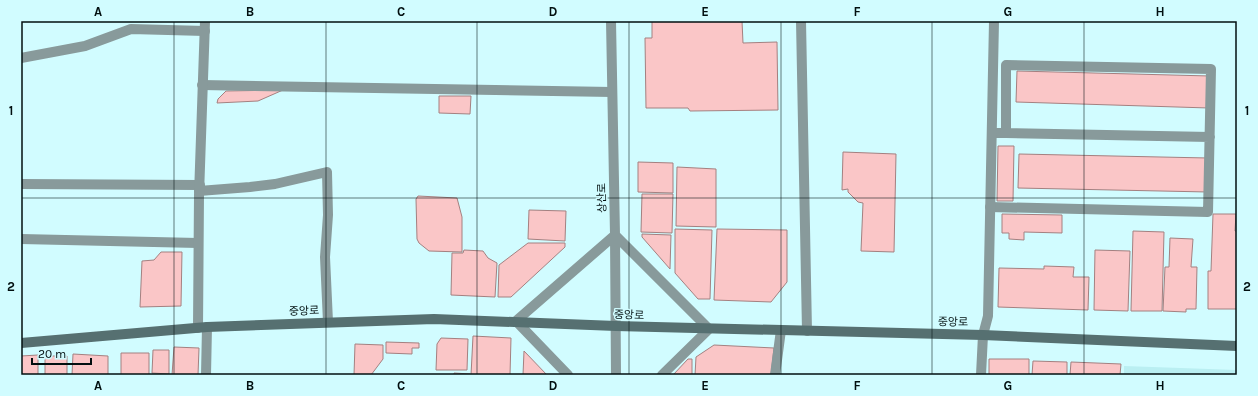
<svg xmlns="http://www.w3.org/2000/svg" width="1258" height="396" viewBox="0 0 1258 396" font-family="Karla,'Noto Sans KR',sans-serif">
	<style>
		.built { fill: #baeff2 }
		.building { fill: #fac6c7; stroke: #a48080 }
		.lines { fill: none; stroke-linecap: round; stroke-linejoin: round }
		.service { stroke: #889a9b; stroke-width: 10 }
		.minor { stroke: #889a9b; stroke-width: 10 }
		.tertiary { stroke: #889a9b; stroke-width: 10 }
		.secondary { stroke: #567071; stroke-width: 10 }
		.grid { fill: none; stroke: #020f10; stroke-width: 1; stroke-opacity: 0.55 }
		.labels { text-anchor: middle; dominant-baseline: central; stroke-width: 3; stroke-linejoin: round; paint-order: stroke }
		.street-label { font-size: 11px; fill: #020f10; stroke: #d1fcff }
		.neatline { fill: none; stroke: #020f10; stroke-width: 1.5 }
		.grid-label { font-size: 13px; text-anchor: middle; font-weight: bold; fill: #020f10 }
	</style>
	<rect width="100%" height="100%" fill="#d1fcff"/>
	<!-- built -->
	<path class="built" d="M1124,366L1237,370V375H1124Z"/>
	<!-- building -->
	<path class="building" d="M652,21H742L743,43L777,42L778,110L690,111L688,108H646L645,38H652Z
		M1017,71L1210,76L1209,108L1016,102Z
		M283,90L258,101L217,103L218,99L226,91Z
		M439,96H471L470,114L439,113Z
		M998,146H1014L1013,201H997Z
		M843,152L896,154L894,252L861,251L863,203L858,202L848,192V189L842,190Z
		M1019,154L1208,158V192L1018,188Z
		M638,162L673,163V193L638,192Z
		M677,167L716,169V227L676,226Z
		M642,194H673L672,233L641,232Z
		M418,196L457,198L462,217V252L429,251L419,243L417,239L416,199Z
		M529,210L566,211L565,241L528,239Z
		M1002,214L1062,215V233L1024,232V240L1009,239V233H1002Z
		M1213,214H1236L1235,231H1237V309H1208V271H1211Z
		M675,229L712,230L710,299H698L675,273Z
		M717,229L787,230V282L771,302L714,300Z
		M1133,231L1164,232L1162,311H1131Z
		M642,234L671,235L670,269L642,237Z
		M1170,238L1193,239L1191,267H1197L1196,309H1186V312L1163,311L1165,267H1169Z
		M528,243H565V247L511,297H498L499,265Z
		M464,250L483,251L488,258L497,263L495,297L451,295L452,253H463Z
		M1095,250L1130,251L1128,311L1094,310Z
		M161,252H182L181,306L140,307L142,261L154,260Z
		M1044,266L1074,267L1073,277H1089L1088,310L998,307L999,268L1044,269Z
		M473,336L511,338L510,375H471Z
		M441,338L468,339L467,370H436L437,344Z
		M386,342L419,343V348H412V354L386,353Z
		M355,344L383,345V359L371,375H354Z
		M714,345L774,348L771,375H695L696,357Z
		M174,347L199,348L198,375H172Z
		M153,350H169V374L152,373Z
		M524,351L547,375H523Z
		M121,353H149V375H121Z
		M73,354L108,356V375H72Z
		M38,355V375H21V356Z
		M45,356H67V375H45Z
		M688,359H692V375H673Z
		M989,359H1029V375H989Z
		M1033,361L1067,362V375H1032Z
		M1071,362L1121,364L1120,375H1070Z
		M454,373L470,374V375H454Z"/>
	<g class="lines">
		<!-- service -->
		<path class="service" d="M21,58L85,46L131,29L205,31
			M1006,133L1210,137
			M990,207L1208,212L1211,69L1006,65V133H992"/>
		<!-- minor -->
		<path class="minor" d="M801,21L807,331
			M202,85L612,92
			M21,184L200,185
			M199,191L250,187L275,184L327,172L328,215L325,257L328,322
			M21,239L198,243
			M775,375L781,330
			M981,375L983,335L988,316L994,21"/>
		<!-- tertiary -->
		<path class="tertiary" d="M611,21L615,235L616,375
			M198,328L199,195L205,21
			M206,375L207,327
			M568,375L516,321L615,235L709,329L662,375"/>
		<!-- secondary -->
		<path class="secondary" d="M21,343L207,327L434,319L616,326L983,335L1237,346"/>
	</g>
	<!-- grid -->
	<path class="grid" d="M174,21V375M326,21V375M477,21V375M629,21V375M781,21V375M932,21V375M1084,21V375M21,198H1237"/>
	<g class="labels">
		<!-- street labels -->
		<g class="street-label">
			<text transform="translate(602 198) rotate(-91)">상산로</text>
			<text transform="translate(304 311) rotate(-2)">중앙로</text>
			<text transform="translate(629 315) rotate(2)">중앙로</text>
			<text transform="translate(953 322) rotate(1)">중앙로</text>
		</g>
	</g>
	<!-- border -->
	<rect width="1258" height="396" fill="none" stroke="#d1fcff" stroke-width="44"/>
	<!-- scale -->
	<path d="M32 358v6h59v-6" fill="none" stroke="#020f10" stroke-width="2"/>
	<text x="38" y="358" font-size="12" fill="#020f10" stroke="#d1fcff" stroke-width="3" paint-order="stroke">20 m</text>
	<rect x="22" y="22" width="1214" height="352" class="neatline"/>
	<g class="grid-label">
		<text x="98" y="16">A</text>
		<text x="250" y="16">B</text>
		<text x="401" y="16">C</text>
		<text x="553" y="16">D</text>
		<text x="705" y="16">E</text>
		<text x="857" y="16">F</text>
		<text x="1008" y="16">G</text>
		<text x="1160" y="16">H</text>
		<text x="11" y="115">1</text>
		<text x="1247" y="115">1</text>
		<text x="11" y="291">2</text>
		<text x="1247" y="291">2</text>
		<text x="98" y="390">A</text>
		<text x="250" y="390">B</text>
		<text x="401" y="390">C</text>
		<text x="553" y="390">D</text>
		<text x="705" y="390">E</text>
		<text x="857" y="390">F</text>
		<text x="1008" y="390">G</text>
		<text x="1160" y="390">H</text>
	</g>
</svg>
